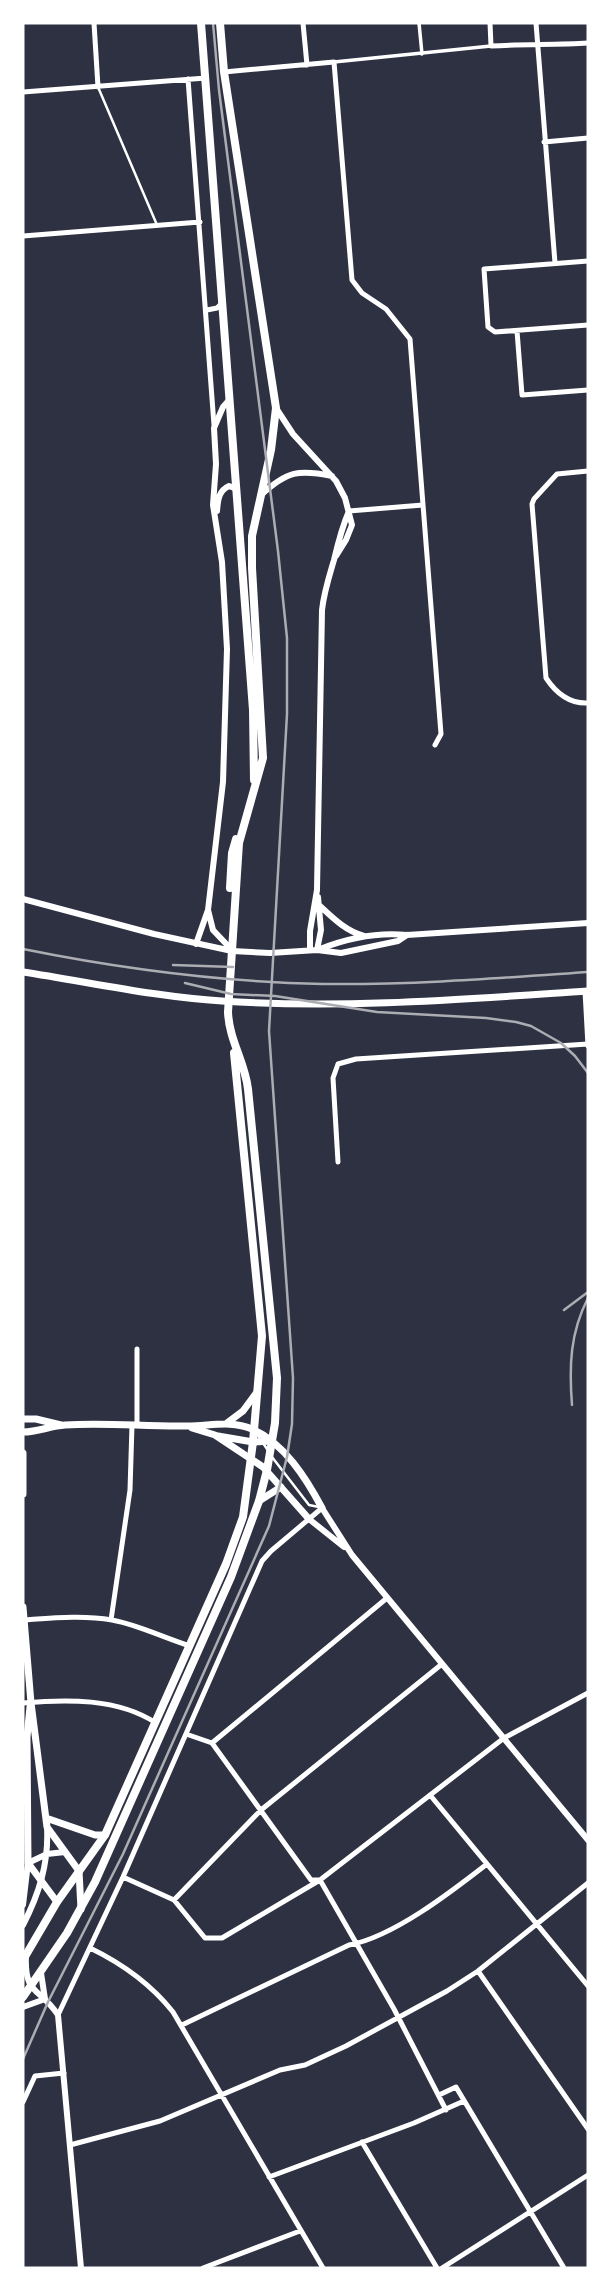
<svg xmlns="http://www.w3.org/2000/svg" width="611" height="2291" viewBox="0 0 611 2291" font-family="Raleway,sans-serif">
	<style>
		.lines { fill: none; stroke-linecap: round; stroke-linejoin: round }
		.service { stroke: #fff; stroke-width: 2.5 }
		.pedestrian { stroke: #fff; stroke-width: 3.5 }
		.minor { stroke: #fff; stroke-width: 5 }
		.tertiary { stroke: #fff; stroke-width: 6 }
		.secondary { stroke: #fff; stroke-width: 7 }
		.primary { stroke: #fff; stroke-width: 8 }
		.rail { stroke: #abadb3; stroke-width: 2.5 }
	</style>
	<rect width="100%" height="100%" fill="#2d3142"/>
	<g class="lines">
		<!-- service -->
		<path class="service" d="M98,87L157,225
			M257,1434L269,1452
			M272,1457L309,1505L319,1507"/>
		<!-- pedestrian -->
		<path class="pedestrian" d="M419,23L422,54
			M334,62L491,46"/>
		<!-- minor -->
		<path class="minor" d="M94,23L98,87
			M303,23L307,65
			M490,23L491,46C524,44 556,45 588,43
			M536,23L555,263
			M224,72L334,62L352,280L362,293L386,309L410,339L441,734L435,745
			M188,79L214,425
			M23,92L206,78
			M544,142L588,138
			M23,236L200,222
			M588,261L484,269L488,327L495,332L588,325
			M207,310L217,308L223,302
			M517,331L522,395L588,390
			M588,471L557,474L534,499L532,504L546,678C556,693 570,704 588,703
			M349,511L423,505
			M585,991L588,1046
			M338,1162L333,1078L338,1064L356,1059L588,1044
			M137,1425V1349
			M24,1620C53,1618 83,1615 112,1620C139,1625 164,1638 190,1646
			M111,1620L130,1490L132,1425
			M23,1703C66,1699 118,1698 156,1723
			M186,1734L212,1743L311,1880H320L394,2009L446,2110
			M212,1743L387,1598
			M430,1795L588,1986
			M123,1877L174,1900L205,1938H222L320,1880L504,1738L588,1693
			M174,1900L261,1810L442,1664
			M90,1948C123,1964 150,1983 173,2012L323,2268
			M478,1971L588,2129
			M58,2015L123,1877L262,1561L271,1551L322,1508
			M182,2025L349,1945C393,1937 451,1892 487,1864
			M439,2095L456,2087L564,2268
			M23,2102L35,2076L64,2073
			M362,2142L437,2268
			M70,2145L160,2121L280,2070L305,2065L346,2046L447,1991L478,1971L588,1883
			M269,2177L414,2123L464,2101
			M203,2268L300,2231
			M442,2268L588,2175"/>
		<!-- tertiary -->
		<path class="tertiary" d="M276,408L293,434L336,481L345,498L352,525L346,540L336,556
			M261,495C287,471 299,469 332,476
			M217,511C218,501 218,491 229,486L237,489
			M23,899L154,934L232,951L270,953L317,950L341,953L398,941L407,935
			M320,906C334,919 346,931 364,936
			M208,910L213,930L231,949
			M196,944L208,910L223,782L227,649L222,562L213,505L216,464L214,428L223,407L230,399
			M320,949C348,938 377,932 407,935L588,923
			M310,950V931L317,890L322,610C324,592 329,577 334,560C338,543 342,527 349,511
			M317,950L321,930L318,897
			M322,1508L352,1555L588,1840
			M309,1519L344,1547
			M23,1905L28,1863L47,1854L65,1852
			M23,1925C39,1894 49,1863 47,1827
			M26,1955C24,1996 40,1987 58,2015L81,2268
			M41,1973L45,1999
			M23,2007L45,1999"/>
		<!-- secondary -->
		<path class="secondary" d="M23,972C89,982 156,997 222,1001C345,1009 466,999 588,991
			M23,1419H36L61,1425
			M227,1423L243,1411L257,1392
			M192,1428L215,1435L263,1467L309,1519
			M23,1432C38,1432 50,1426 65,1425C106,1422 147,1427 188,1426C210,1426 231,1420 252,1429C284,1443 306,1478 322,1508
			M218,1436L253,1442L272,1441
			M23,1453V1494
			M259,1501L281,1487
			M23,1607L31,1703L47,1827L79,1871L81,1909
			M30,1707L27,1737L28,1863L57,1902
			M46,1818L95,1835H105"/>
		<!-- primary -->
		<path class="primary" d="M201,23L253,710L254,780
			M230,888L232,853L236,839
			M23,1960L57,1902L105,1835L226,1564L243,1517L253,1442L262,1336L234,1053
			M23,1997L67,1933L95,1882L231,1577L259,1501L267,1470L275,1423L277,1378L248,1089C245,1062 229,1040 228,1012L239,843L263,758L252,568V536L271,450L276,408L224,72L220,23"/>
		<!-- rail -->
		<path class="rail" d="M23,949C122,969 222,982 323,984C412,985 500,978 588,972
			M173,965L233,967
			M185,983L231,994L275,996L377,1012L486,1018L516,1022L531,1026L561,1043L575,1056L588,1073
			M564,1310L588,1292
			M572,1405C569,1366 570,1333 588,1298
			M23,2059L48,2002L123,1854L269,1526L287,1457L292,1424L293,1378L269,1031L287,714V638L278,551L219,90L213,23"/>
	</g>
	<!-- border -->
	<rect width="611" height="2291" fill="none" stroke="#ffffff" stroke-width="49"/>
</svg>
